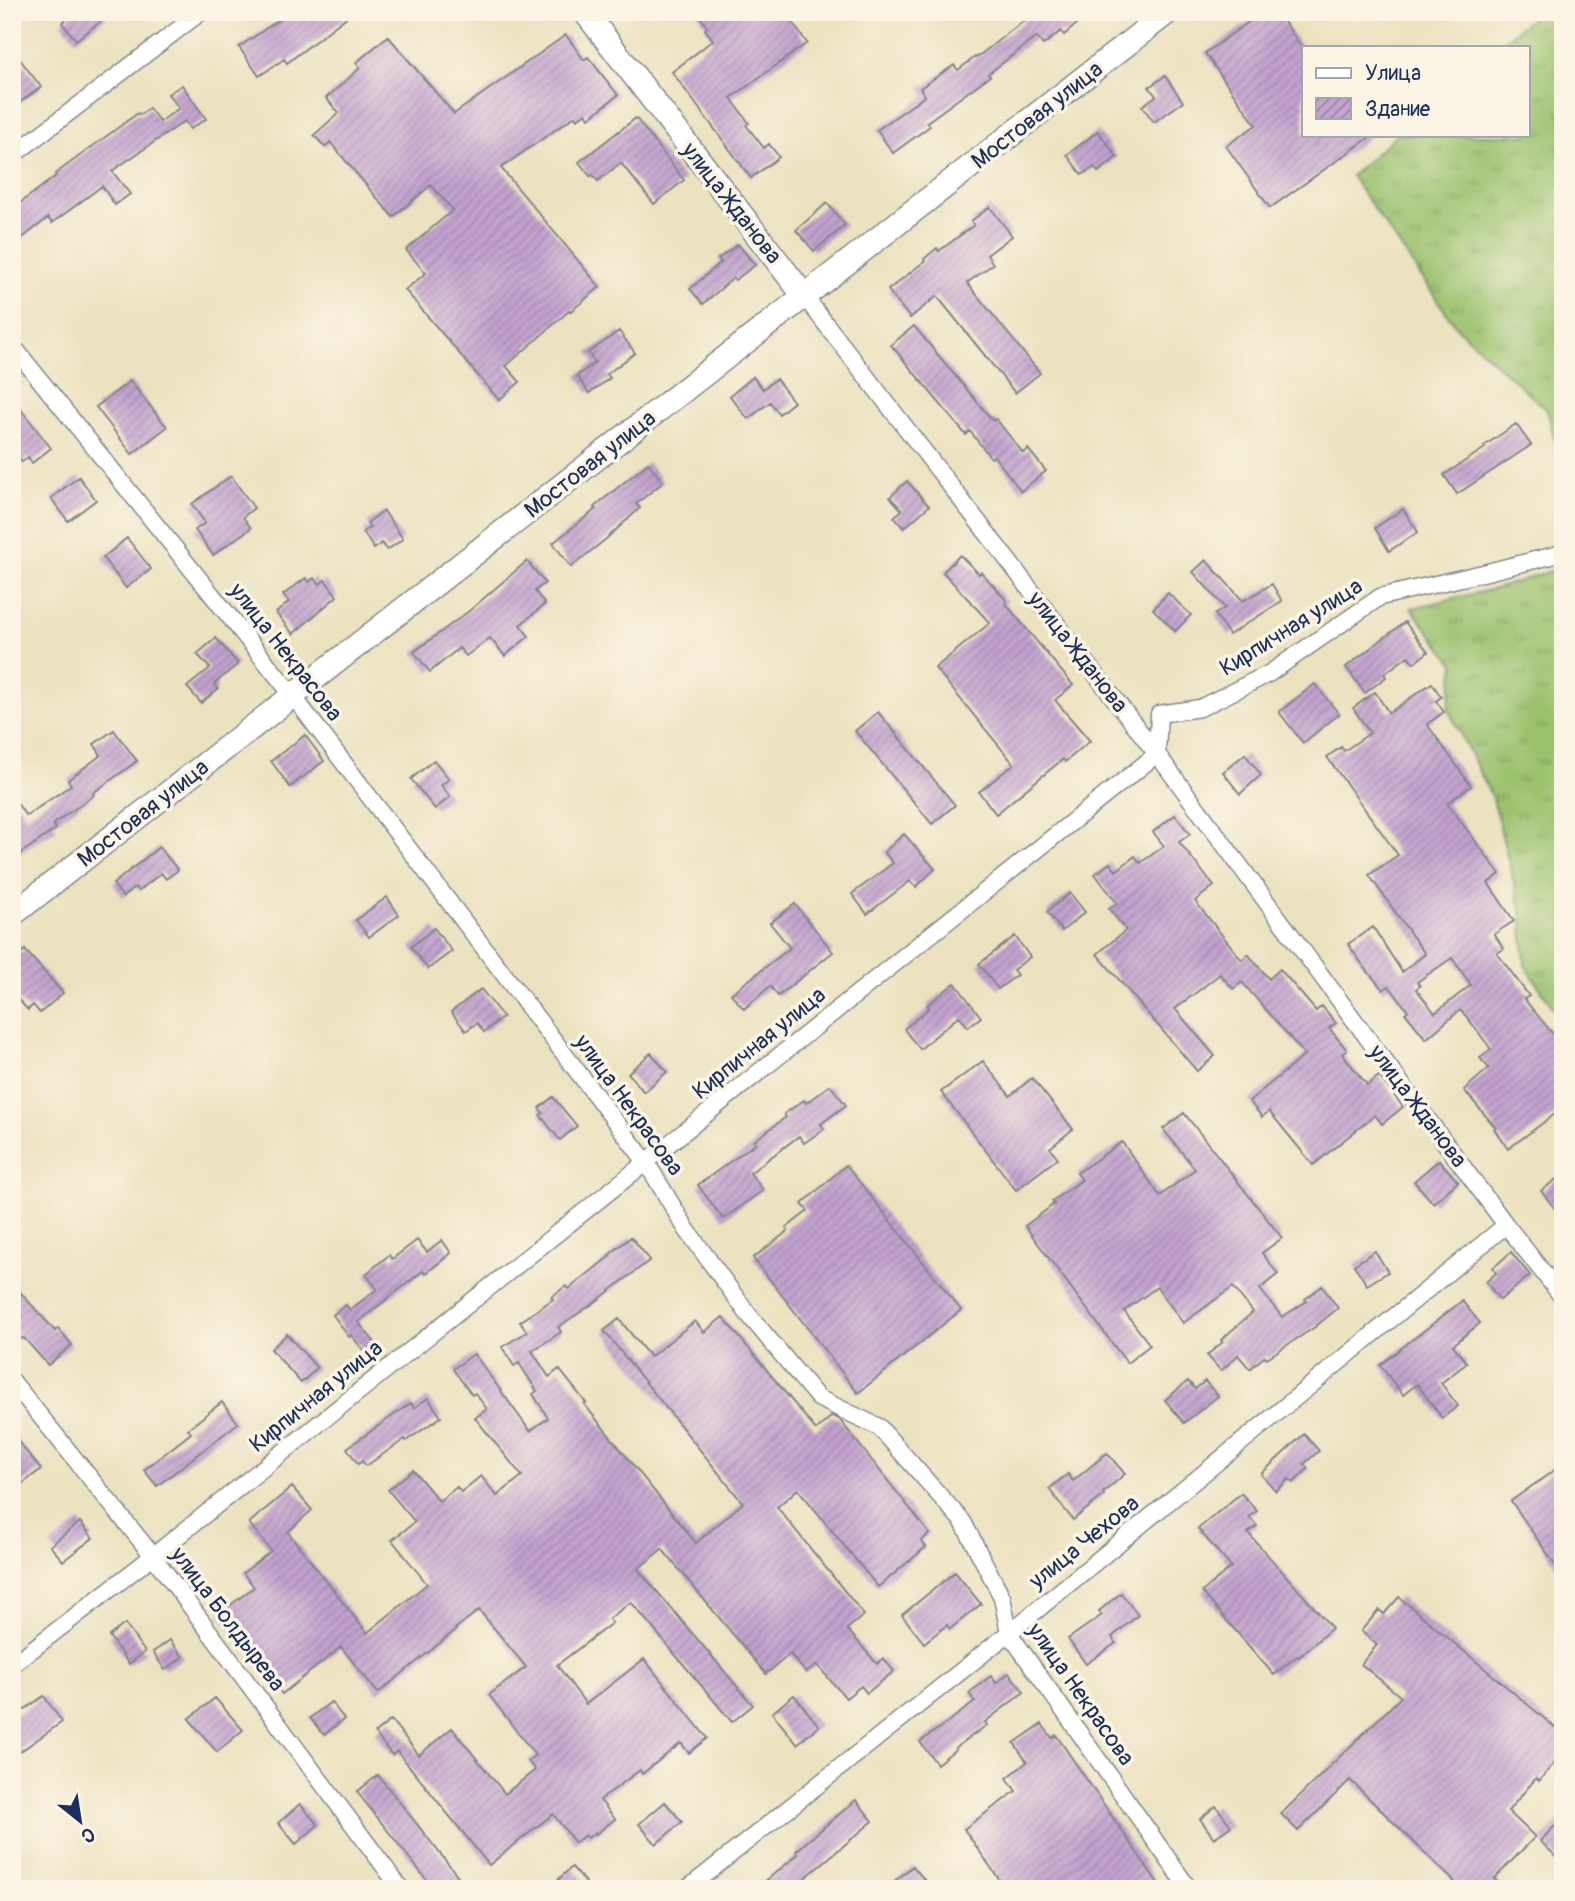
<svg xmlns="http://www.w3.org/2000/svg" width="1575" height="1901" viewBox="0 0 1575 1901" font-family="Pangolin,sans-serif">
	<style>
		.grass { fill: url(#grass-tufts); stroke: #5a7865; stroke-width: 2 }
		.building { fill: url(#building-hatch); fill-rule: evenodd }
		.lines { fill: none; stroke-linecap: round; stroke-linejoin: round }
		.street-casing { stroke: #83888e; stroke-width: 19 }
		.secondary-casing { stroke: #83888e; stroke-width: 26 }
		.street { stroke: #fff; stroke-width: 16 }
		.secondary { stroke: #fff; stroke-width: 23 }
		.labels { text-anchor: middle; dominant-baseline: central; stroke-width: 7; stroke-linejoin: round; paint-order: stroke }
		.street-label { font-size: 23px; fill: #1b2f5e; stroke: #fcf5e5 }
	</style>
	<defs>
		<pattern id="grass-tufts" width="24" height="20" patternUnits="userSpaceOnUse" patternTransform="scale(1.75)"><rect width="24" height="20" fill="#9ac16c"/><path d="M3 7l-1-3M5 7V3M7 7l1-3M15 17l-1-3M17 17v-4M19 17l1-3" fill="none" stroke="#7d9d5c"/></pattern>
		<pattern id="building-hatch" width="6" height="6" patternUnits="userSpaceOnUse" patternTransform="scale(1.75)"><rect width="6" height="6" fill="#c3a2ce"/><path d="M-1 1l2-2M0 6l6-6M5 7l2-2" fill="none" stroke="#9e84aa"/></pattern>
	</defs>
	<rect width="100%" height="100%" fill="#fcf5e5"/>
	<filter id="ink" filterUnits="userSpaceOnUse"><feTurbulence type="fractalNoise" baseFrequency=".0143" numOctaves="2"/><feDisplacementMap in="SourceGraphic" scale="14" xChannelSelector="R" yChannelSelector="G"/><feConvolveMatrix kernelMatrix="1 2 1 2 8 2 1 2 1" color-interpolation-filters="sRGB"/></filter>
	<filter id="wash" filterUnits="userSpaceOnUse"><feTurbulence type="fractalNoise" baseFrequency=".00686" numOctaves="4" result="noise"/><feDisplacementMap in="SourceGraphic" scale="28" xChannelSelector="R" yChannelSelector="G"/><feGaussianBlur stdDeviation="1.57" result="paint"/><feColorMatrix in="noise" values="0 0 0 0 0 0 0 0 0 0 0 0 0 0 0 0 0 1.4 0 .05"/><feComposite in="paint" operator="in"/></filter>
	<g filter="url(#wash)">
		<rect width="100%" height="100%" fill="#ebe2bf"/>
		<!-- grass -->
		<path class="grass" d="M1539,12H1563V472L1547,410L1457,328L1351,176L1396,135H1528V47H1496Z
			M1563,567V1023L1525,965L1521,911L1493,799L1448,709L1455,665L1411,608L1498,588Z"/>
		<g id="blocks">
			<!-- building -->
			<path class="building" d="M74,12H114L76,40L62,23Z
				M275,12H353L287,63L284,59L259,76L239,47L280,19Z
				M697,12H785L807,43L731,98L749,123L746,125L764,148L769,144L779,157L751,178L672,72L713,40L705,29L707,27Z
				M1035,12H1091L1064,35L1061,31L1043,45L1037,37L1026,45L988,74L990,76L927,122L930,126L893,153L877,130L925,96L920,88L954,65L958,70L975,57L976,58Z
				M1263,12H1277L1304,50V135H1373L1270,208L1226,146L1256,125L1205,53Z
				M566,35L584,60L588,57L618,95L589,118L586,113L577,119L575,116L501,168L600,287L571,311L570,310L506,366L520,382L499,400L405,290L426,273L406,250L453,210L431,185L393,217L330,142L325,147L314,135L339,113L326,98L360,68L356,63L388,36L454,114Z
				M12,49L41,87L12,108Z
				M1165,76L1183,102L1154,122L1142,106L1156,96L1149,87Z
				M182,85L206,119L190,129L185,121L112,171L130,194L115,205L102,186L52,223L48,218L12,246V209L56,176L55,174L138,113L140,115L149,108L160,122L179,108L168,94Z
				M636,118L684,180L654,204L621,163L598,181L593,175L590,176L579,162Z
				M1098,131L1117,157L1098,172L1094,167L1082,175L1067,155Z
				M827,203L845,225L814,251L796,230Z
				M990,207L1012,236L987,255L993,264L967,283L1040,373L1015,393L937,296L910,318L888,290L925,261L924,259L937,248L939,251L974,225L971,221Z
				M738,244L755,265L735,280L733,278L703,304L690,289L721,262L718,259Z
				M914,326L993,421L996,419L1023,453L1028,449L1046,471L1021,491L994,456L991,458L970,431L966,435L891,345Z
				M619,331L635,353L607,374L610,378L589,393L577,376L595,362L588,353Z
				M753,377L763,389L776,379L794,402L779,414L770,402L748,419L730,396Z
				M130,381L167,427L132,454L96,407Z
				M12,398L51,448L32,463L28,457L22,462L12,449Z
				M1516,424L1531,445L1457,494L1444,475L1485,448L1484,446Z
				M648,463L663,482L636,504L640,508L606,539L571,567L553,543L596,509L594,507Z
				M231,476L254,508L243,517L251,528L213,555L195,530L205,523L192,504Z
				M79,477L96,500L68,521L51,498Z
				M907,481L929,506L904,528L894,517L902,510L890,497Z
				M1403,509L1418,532L1389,551L1375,528Z
				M384,511L403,539L387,550L382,543L374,549L363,532L370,527L367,523Z
				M127,538L151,569L126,588L103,558Z
				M960,555L979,574L981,572L1007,601L1005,603L1073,685L1055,700L1090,741L1065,762L1063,759L996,814L979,792L1014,764L935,668L990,623L943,572Z
				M1206,560L1243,601L1272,584L1282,601L1229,635L1215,614L1225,608L1193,572Z
				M527,561L545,583L535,591L545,604L520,625L529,636L505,656L490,638L466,656L459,648L430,672L414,652L469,611Z
				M306,578L309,582L314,578L320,584L325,580L337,596L293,634L276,613L289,602L283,595Z
				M1168,593L1191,615L1175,631L1153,609Z
				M1405,622L1428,652L1414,663L1408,656L1384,674L1386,677L1365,693L1346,667Z
				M216,638L238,664L214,684L218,689L201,703L187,687L210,668L197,654Z
				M1432,683L1441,697L1436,701L1444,712L1427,724L1471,786L1447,803L1500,874L1488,883L1514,921L1494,934L1504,949L1497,953L1529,996L1524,999L1563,1046V1108L1508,1149L1494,1129L1496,1128L1464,1090L1489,1068L1480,1058L1491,1049L1466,1016L1460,1010L1426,1039L1405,1013L1408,1011L1389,986L1383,990L1365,968L1348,944L1373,927L1402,972L1425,954L1369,875L1398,855L1327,757L1341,747L1344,751L1370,733L1353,708L1375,692L1389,713ZM1452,958L1471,985L1435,1013L1416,989L1420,986L1417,982Z
				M1315,684L1339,714L1303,743L1279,712Z
				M878,712L955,805L932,824L855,731Z
				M114,730L137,761L93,793L94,795L53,824L56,829L12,859V796L26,816L71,785L68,780L101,755L94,744Z
				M305,735L324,761L290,787L271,761Z
				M1245,754L1261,775L1240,794L1223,772Z
				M434,760L449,779L441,785L450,797L435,809L411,779Z
				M1175,815L1190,834L1179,842L1214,886L1195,901L1242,960L1248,954L1269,979L1280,969L1316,1011L1322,1006L1336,1023L1329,1028L1347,1050L1342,1054L1367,1085L1379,1076L1403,1107L1382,1124L1375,1115L1313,1165L1269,1111L1262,1117L1249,1101L1305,1055L1242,982L1233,989L1220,974L1175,1009L1215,1056L1197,1071L1097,954L1126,930L1109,909L1117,903L1095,874L1110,863L1116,871L1135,856L1140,863L1164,846L1153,832Z
				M904,834L935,869L916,887L910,881L867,914L852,894L893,863L884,852Z
				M159,847L178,870L166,879L161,873L139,891L135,887L123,897L113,884Z
				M1070,893L1085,912L1062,931L1047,912Z
				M387,897L399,915L369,937L356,920Z
				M795,904L833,952L778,996L770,986L744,1009L731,994L790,948L770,923Z
				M434,928L452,951L428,969L411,947Z
				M1015,936L1030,957L1013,970L1017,975L998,989L979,964Z
				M25,950L63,993L40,1013L33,1005L28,1010L12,993V961Z
				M955,983L981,1017L968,1027L959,1016L920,1049L904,1029L929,1008L927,1005Z
				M481,989L503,1017L484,1032L477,1023L466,1031L451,1012Z
				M651,1053L667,1072L644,1092L628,1073Z
				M983,1061L1010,1096L1032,1078L1073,1129L1050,1148L1058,1158L1016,1190L941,1092Z
				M830,1085L846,1105L821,1124L824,1129L804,1143L799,1136L750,1173L763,1190L723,1219L698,1185L756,1143L754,1141L786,1117L784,1114L804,1100L806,1103Z
				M553,1097L577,1126L560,1140L540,1115L543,1113L539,1108Z
				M1184,1113L1282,1238L1262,1253L1278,1274L1260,1289L1282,1317L1307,1301L1305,1299L1322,1286L1338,1308L1315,1327L1267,1358L1265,1356L1250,1369L1238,1355L1221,1371L1207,1355L1223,1342L1221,1340L1253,1312L1233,1287L1183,1323L1157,1287L1124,1311L1150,1345L1127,1363L1025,1226L1054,1204L1052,1201L1082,1180L1077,1173L1122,1142L1160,1196L1195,1169L1163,1129Z
				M1439,1160L1458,1182L1433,1203L1414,1181Z
				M846,1165L961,1310L858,1393L753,1258L788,1231L786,1228L808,1211L802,1204Z
				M1563,1174V1219L1541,1191Z
				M631,1237L650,1260L594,1303L558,1327L561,1332L532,1351L549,1377L559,1369L586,1403L584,1404L696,1543L743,1503L604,1331L619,1319L650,1357L695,1321L704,1332L723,1317L816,1430L832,1416L839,1419L930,1534L921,1541L926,1547L878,1587L798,1489L777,1507L864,1615L847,1629L877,1664L883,1658L894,1671L867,1693L861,1686L846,1698L817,1665L806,1673L790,1654L766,1674L662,1549L638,1569L753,1705L732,1722L631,1602L609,1619L612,1623L557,1665L586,1704L644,1659L707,1738L689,1753L681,1743L642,1774L640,1770L600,1800L615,1819L596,1834L595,1832L588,1838L585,1835L575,1843L553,1814L489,1865L397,1751L392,1755L375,1733L391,1720L419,1755L452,1728L505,1794L535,1770L528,1761L535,1755L489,1695L526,1667L479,1610L455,1629L456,1630L378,1693L341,1647L282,1694L219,1614L254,1587L243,1573L271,1551L249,1523L292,1487L312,1510L288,1532L367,1633L427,1584L392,1540L415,1522L388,1490L413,1470L439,1501L457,1487L461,1492L481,1476L497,1496L522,1476L475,1418L487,1409L475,1393L472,1395L453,1369L474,1354L530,1431L548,1418L533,1394L537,1391L519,1363L514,1366L502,1347L527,1332L520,1322L553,1299L551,1297L566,1286L569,1289L610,1256L609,1255Z
				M417,1240L427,1252L442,1240L451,1253L425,1274L423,1271L358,1322L381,1350L370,1358L351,1335L349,1337L333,1315L346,1305L350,1310L377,1289L366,1274L389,1255L392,1259Z
				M1375,1251L1388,1272L1367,1285L1354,1265Z
				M1511,1252L1530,1275L1500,1300L1486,1282L1496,1273L1493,1268Z
				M12,1283L55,1331L58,1328L72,1345L48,1365L24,1338L22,1339L12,1328Z
				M1462,1301L1480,1323L1453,1345L1467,1363L1441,1383L1458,1406L1442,1418L1417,1384L1403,1395L1380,1365Z
				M287,1334L317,1368L301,1383L271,1349Z
				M1188,1381L1195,1389L1205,1381L1218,1396L1184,1423L1165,1400Z
				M428,1398L441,1417L406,1441L405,1439L366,1466L362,1461L358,1464L347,1448L411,1403L414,1408Z
				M222,1402L238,1423L157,1486L144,1470L191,1433L188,1429Z
				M12,1434L41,1469L22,1484L12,1472Z
				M1304,1434L1319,1451L1304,1464L1308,1469L1293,1483L1289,1479L1276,1491L1261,1474Z
				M1107,1453L1125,1474L1103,1493L1104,1495L1073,1520L1049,1489L1068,1474L1073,1481Z
				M1563,1464V1576L1511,1501Z
				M1241,1493L1257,1511L1249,1517L1257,1526L1248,1533L1332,1628L1299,1657L1297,1656L1274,1675L1202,1592L1231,1567L1198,1529Z
				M80,1522L93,1538L63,1561L50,1546Z
				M955,1572L981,1604L950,1629L947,1625L924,1643L902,1615Z
				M1121,1593L1138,1615L1112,1637L1116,1643L1086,1664L1068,1639L1102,1615L1099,1611Z
				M1399,1597L1563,1734V1753L1539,1781L1536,1778L1508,1811L1535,1837L1494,1879L1504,1889H1462L1350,1780L1298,1831L1281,1814L1401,1697L1361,1664L1377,1645L1361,1631L1379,1610L1384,1614Z
				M125,1624L145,1652L129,1664L109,1636Z
				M170,1640L183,1657L165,1670L153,1652Z
				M1009,1673L1024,1692L985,1722L987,1725L955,1748L956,1749L937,1764L920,1742L975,1702L969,1693L991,1676L996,1683Z
				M794,1695L819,1726L797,1744L772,1713Z
				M44,1696L62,1722L18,1753L12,1744V1718Z
				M215,1698L243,1730L217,1752L189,1719Z
				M331,1702L344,1719L324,1735L310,1718Z
				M1042,1724L1052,1738L1056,1735L1162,1889H1006L964,1829L1016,1791L1007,1778L1027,1762L1014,1743Z
				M378,1775L468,1889H434L357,1792Z
				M856,1800L873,1821L799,1883L804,1889H756L798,1854L796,1851Z
				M665,1802L682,1822L656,1844L639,1824Z
				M300,1804L318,1825L296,1844L278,1823Z
				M1216,1806L1231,1826L1214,1838L1200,1819Z
				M1563,1818V1863L1540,1841Z
				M913,1866L932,1889H885Z
				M572,1867L591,1889H548Z"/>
		</g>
	</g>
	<g filter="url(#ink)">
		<use href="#blocks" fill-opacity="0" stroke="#83888e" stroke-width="2"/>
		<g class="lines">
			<!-- street casing -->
			<g class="street-casing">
				<path id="street" d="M12,156L201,12
					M805,297L1157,754L1506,1225L1563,1298
					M12,345L293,696L646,1162L687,1230L748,1314L818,1398L879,1427L963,1522L1002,1597L1009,1633L1189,1889
					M12,1381L153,1556L401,1889
					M12,1665L153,1556L1157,754L1159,714L1200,708L1270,673L1380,597L1483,573L1563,553
					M687,1889L1009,1633L1506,1225"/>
			</g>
			<!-- secondary casing -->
			<g class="secondary-casing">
				<path id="secondary" d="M585,12L805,297
					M12,915L1168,12"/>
			</g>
			<!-- street -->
			<use href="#street" class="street"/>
			<!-- secondary -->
			<use href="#secondary" class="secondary"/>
		</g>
	</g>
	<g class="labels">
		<!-- street labels -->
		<g class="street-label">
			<text transform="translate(1037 115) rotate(-38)">Мостовая улица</text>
			<text transform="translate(732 203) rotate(52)">улица Жданова</text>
			<text transform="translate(590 464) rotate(-38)">Мостовая улица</text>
			<text transform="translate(1291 627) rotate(-32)">Кирпичная улица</text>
			<text transform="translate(286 652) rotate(52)">улица Некрасова</text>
			<text transform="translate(1078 652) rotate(52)">улица Жданова</text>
			<text transform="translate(143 813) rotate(-38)">Мостовая улица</text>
			<text transform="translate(759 1043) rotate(-39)">Кирпичная улица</text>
			<text transform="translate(629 1105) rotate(54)">улица Некрасова</text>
			<text transform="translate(1418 1106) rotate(53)">улица Жданова</text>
			<text transform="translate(316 1396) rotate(-39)">Кирпичная улица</text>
			<text transform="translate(1084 1542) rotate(-39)">улица Чехова</text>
			<text transform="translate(228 1619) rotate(53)">улица Болдырева</text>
			<text transform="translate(1081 1694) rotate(55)">улица Некрасова</text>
		</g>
	</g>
	<!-- margin -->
	<rect width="1575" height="1901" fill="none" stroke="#fcf5e5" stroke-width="42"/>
	<!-- legend -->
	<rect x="1302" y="46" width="228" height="91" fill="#fcf5e5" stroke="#a2a6af" stroke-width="2"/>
	<rect x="1316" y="68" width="35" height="10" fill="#ffffff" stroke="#a2a6af" stroke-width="2"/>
	<text x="1365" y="80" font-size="21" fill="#1b2f5e">Улица</text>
	<rect x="1316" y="98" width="35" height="21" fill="url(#building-hatch)" stroke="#a2a6af" stroke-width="2"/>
	<text x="1365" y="116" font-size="21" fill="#1b2f5e">Здание</text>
	<!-- north arrow -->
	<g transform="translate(80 1821) rotate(150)" stroke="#fcf5e5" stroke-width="5" paint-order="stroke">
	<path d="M0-5L12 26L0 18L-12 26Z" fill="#1b2f5e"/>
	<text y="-10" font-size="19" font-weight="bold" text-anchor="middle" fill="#1b2f5e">С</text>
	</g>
</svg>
